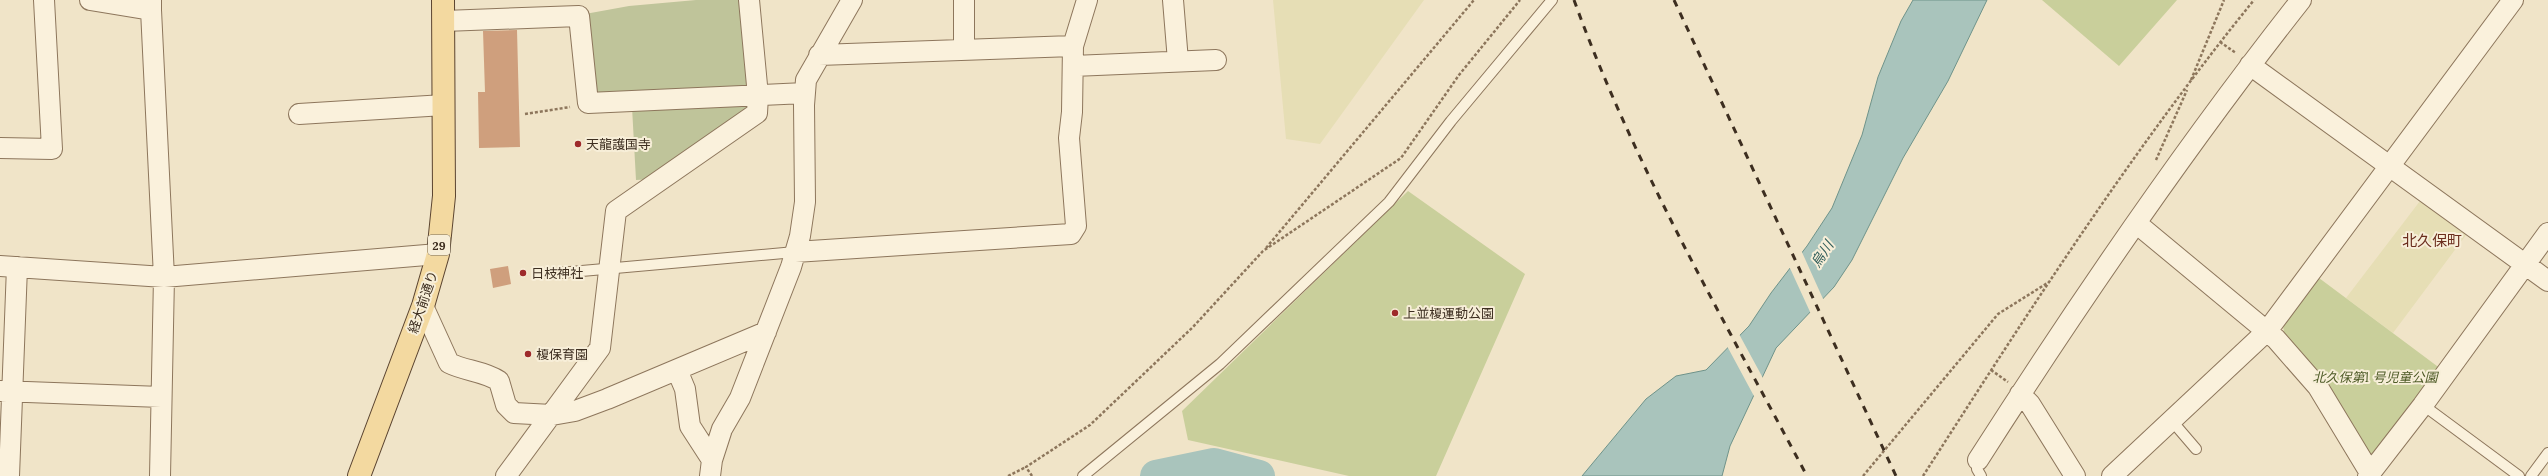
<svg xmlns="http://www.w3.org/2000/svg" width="2548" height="476" viewBox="0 0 2548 476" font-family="Lora,'Noto Sans JP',serif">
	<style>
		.farmland { fill: #e6deb5 }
		.green { fill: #c9cf9b }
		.cemetery { fill: #bfc49a }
		.water { fill: #a9c4bc; stroke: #6f938a }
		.pier { fill: #f0e4c8 }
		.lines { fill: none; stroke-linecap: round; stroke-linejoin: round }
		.river { stroke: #a9c4bc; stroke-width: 32 }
		.building { fill: #cf9f7d }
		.lane-casing { stroke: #8d765c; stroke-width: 12 }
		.street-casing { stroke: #8d765c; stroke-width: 22 }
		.primary-casing { stroke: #5b4430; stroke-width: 24 }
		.path { stroke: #8d765c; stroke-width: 2.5; stroke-dasharray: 3 2; stroke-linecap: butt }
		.lane { stroke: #faf1dc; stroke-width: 10 }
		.street { stroke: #faf1dc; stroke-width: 20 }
		.primary { stroke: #f3d9a0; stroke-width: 22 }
		.rail { stroke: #3d2e20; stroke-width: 3; stroke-dasharray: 7 7; stroke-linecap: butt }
		.poi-dot { fill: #9e2a2b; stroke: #f7eed8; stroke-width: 1.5 }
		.labels { text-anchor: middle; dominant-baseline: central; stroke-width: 4; stroke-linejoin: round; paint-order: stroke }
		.shield { fill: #f7eed8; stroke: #756857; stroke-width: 1 }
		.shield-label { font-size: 12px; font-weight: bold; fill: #3d2e20 }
		.poi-label { font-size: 13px; fill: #3d2e20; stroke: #f7eed8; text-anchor: start }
		.street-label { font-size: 13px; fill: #3d2e20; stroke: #f7eed8 }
		.park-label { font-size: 13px; font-style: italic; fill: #4d5a26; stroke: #f7eed8 }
		.water-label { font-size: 14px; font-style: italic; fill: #2f5d5a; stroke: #f7eed8 }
		.quarter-label { font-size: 15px; fill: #6b2e1e; stroke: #f7eed8 }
	</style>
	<rect width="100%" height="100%" fill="#f0e4c8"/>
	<!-- farmland -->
	<path class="farmland" d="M1273,0H1424L1320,144L1286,139Z
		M2420,201L2466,235L2393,333L2346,298Z"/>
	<!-- green -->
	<path class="green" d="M2042,0H2177L2119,66Z
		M1408,191L1525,274L1436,476H1349L1188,440L1182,411Z
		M2319,278L2441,369L2376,456L2366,453L2285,337L2283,326Z"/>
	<!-- cemetery -->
	<path class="cemetery" d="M696,0H743L750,91L594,95L585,14L629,6Z
		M751,100L750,109L653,179L636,180L632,107Z"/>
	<!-- water -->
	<path class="water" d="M1913,0H1987L1948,81L1903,158L1852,260L1834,287L1776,348L1730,446L1722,476H1582L1646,399L1676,376L1706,370L1749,326L1771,293L1807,246L1832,208L1862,135L1878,77L1901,21Z"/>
	<!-- pier -->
	<path class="pier" d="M1801,250L1824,301L1811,314L1789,266Z
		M1739,334L1764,380L1755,398L1727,346Z"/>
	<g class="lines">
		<!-- river -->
		<path class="river" d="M1156,476L1214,464L1259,476"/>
	</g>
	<!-- building -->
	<path class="building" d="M517,30L520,147L479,148L478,92H485L483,31Z
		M508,266L511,284L493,288L490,269Z"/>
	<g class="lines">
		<!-- lane casing -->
		<g class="lane-casing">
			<path id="lane" d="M548,274L795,252
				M2423,405L2519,476
				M2172,421L2196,449
				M1978,460L1977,469L1981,476
				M1083,476L1220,364L1389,202L1451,121L1552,0
				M2531,476L2548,453"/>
		</g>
		<!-- street casing -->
		<g class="street-casing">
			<path id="street" d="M90,0L151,10V0
				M1173,0L1178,61
				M151,10L164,277L160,476
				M444,21L579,16L588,103L805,93
				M964,50V0
				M819,55L1073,46
				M2250,65L2548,281
				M1073,66L1216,60
				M299,114L444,105
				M0,148L52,149L44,0
				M2136,223L2276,339L2318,387L2370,473
				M795,252L1071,234L1076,226L1069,138L1072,112L1073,46L1087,0
				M0,266L164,277L438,254
				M423,306L449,363C465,371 484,371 499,381L506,405L514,413L552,415L575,411L607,399L766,332
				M677,370L685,389L690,426L712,460
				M0,391L161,397
				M2020,394L2030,404L2075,476
				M1978,460C2079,302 2185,147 2301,0
				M9,476L17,267
				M506,476L600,348L616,211L757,113L758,96L749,0
				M710,476L712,460L722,429L740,398L791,267L800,236L805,202L804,105L806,80L852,0
				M2112,476L2267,331L2513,0
				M2368,476L2423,405L2548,233"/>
		</g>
		<!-- primary casing -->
		<g class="primary-casing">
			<path id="primary" d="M359,476L423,306L438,254L444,196L443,0"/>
		</g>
		<!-- path -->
		<path class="path" d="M2220,42L2236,53
			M2191,80L2224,0
			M525,114L570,107
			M2156,160L2187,90
			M1266,248L1474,0
			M1991,370L2008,382
			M1008,476L1026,467
			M1032,476L1026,467L1090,425L1193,327L1263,251L1401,158L1459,75L1520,0
			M1863,476L1998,314L2049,282
			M1923,476C2027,314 2132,150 2254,0"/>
		<!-- lane -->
		<use href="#lane" class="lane"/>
		<!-- street -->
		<use href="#street" class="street"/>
		<!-- primary -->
		<use href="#primary" class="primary"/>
		<!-- rail -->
		<path class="rail" d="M1574,0C1634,166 1724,320 1807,476
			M1674,0L1896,476"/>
	</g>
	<!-- markers -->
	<g class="poi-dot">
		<circle cx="578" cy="144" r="4"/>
		<circle cx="523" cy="273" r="4"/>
		<circle cx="1395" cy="313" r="4"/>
		<circle cx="528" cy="354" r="4"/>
	</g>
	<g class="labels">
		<!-- shield labels -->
		<rect class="shield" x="428" y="235" width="22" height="20" rx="3"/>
		<g class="shield-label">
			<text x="439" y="245">29</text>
		</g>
		<!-- poi labels -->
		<g class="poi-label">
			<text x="586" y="144">天龍護国寺</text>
			<text x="531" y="273">日枝神社</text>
			<text x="1403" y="313">上並榎運動公園</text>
			<text x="536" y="354">榎保育園</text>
		</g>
		<!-- street labels -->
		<g class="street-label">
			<text transform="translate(423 302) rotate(-71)">経大前通り</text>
		</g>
		<!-- park labels -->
		<g class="park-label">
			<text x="2375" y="377">北久保第1 号児童公園</text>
		</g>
		<!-- water labels -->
		<g class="water-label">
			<text transform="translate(1822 254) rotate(-57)">烏川</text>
		</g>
		<!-- quarter labels -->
		<g class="quarter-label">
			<text x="2432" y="240">北久保町</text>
		</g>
	</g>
</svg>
